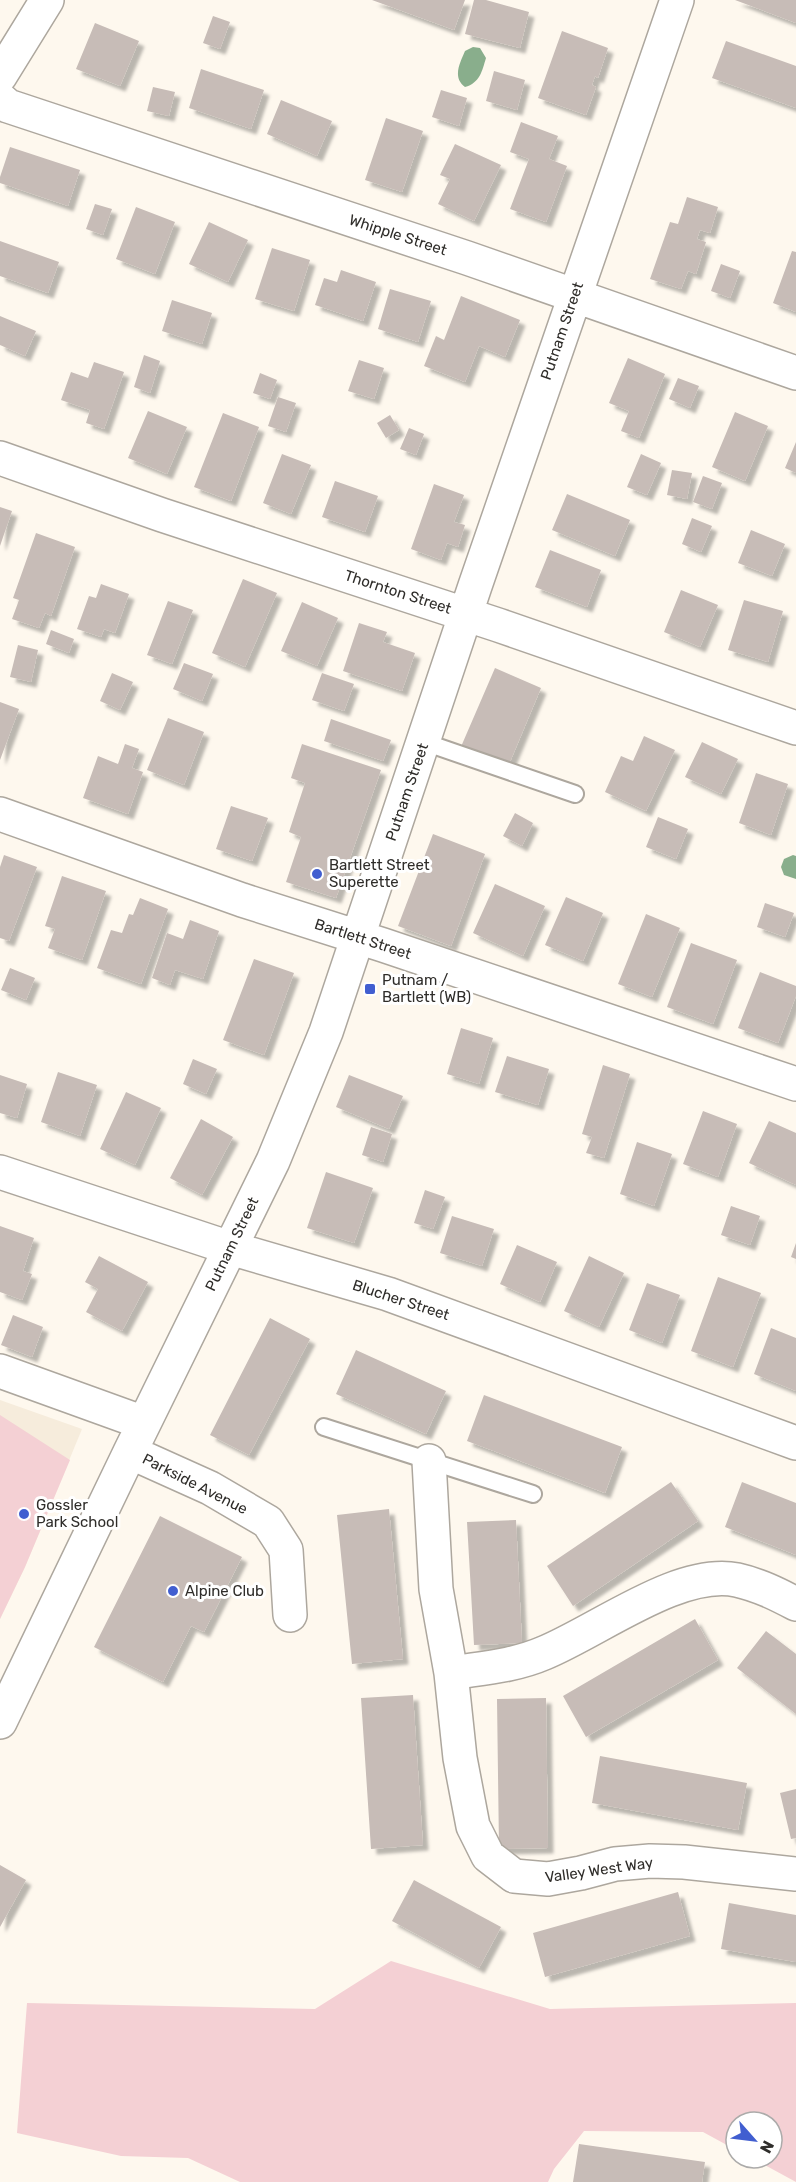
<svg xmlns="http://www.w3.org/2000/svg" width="796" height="2182" viewBox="0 0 796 2182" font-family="Rubik,sans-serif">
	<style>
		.built { fill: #f6ecdc }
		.green { fill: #f4d0d4 }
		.water { fill: #89ae8c }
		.building { fill: #c7bcb7; filter: url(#shadow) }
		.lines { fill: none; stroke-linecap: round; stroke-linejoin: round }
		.lane-casing { stroke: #ada79e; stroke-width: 20 }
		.street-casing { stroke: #ada79e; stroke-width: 36 }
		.lane { stroke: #fff; stroke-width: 16 }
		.street { stroke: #fff; stroke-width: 33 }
		.poi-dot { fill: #415ed0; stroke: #fff; stroke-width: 2 }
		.labels { text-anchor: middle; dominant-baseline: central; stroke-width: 6; stroke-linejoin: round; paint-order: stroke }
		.street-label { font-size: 15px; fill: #2f2d2a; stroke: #fff }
		.poi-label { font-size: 15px; fill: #2f2d2a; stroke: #fff; text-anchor: start }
	</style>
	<defs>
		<filter id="shadow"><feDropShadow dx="5.5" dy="5.5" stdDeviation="1.5" flood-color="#0004"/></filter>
	</defs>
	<rect width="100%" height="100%" fill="#fef8ee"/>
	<!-- built -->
	<path class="built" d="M0,1400L82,1429L25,1567L0,1619Z"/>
	<!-- green -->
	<path class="green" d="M0,1415L70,1460L25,1567L0,1619Z
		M391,1961L550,2009L796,2003V2182L752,2158H772V2122H736V2150L703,2132L584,2131L554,2169L548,2182H240L188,2158L121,2156L17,2133L27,2003L315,2009Z"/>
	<!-- water -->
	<path class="water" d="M473,47L480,48L486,58C482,71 480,83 465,87C452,77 460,63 465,51Z
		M793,855L796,856V879L784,875L781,867L784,859Z"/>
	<!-- building -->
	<path class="building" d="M372,0H465L454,30Z
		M474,0H486L529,12L520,48L465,34Z
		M735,0H796V23Z
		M213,16L230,22L220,49L203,43Z
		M95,23L139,41L120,86L76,69Z
		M562,31L608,48L598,78L595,76L592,85L596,87L586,115L538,98Z
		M726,41L796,66V108L712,78Z
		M201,69L264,90L251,129L189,108Z
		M494,71L525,80L517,110L486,101Z
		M153,87L175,92L169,116L147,111Z
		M441,90L467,98L459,126L432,117Z
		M281,100L332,121L317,156L267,134Z
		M386,118L423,131L402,192L365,180Z
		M521,122L558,136L549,159L567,166L546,222L510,209L529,159L510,152Z
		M455,144L501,165L474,221L438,204L450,179L440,175Z
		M10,147L80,170L68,206L0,183V177Z
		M687,197L718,207L710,233L700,230L697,239L706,242L696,274L688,271L681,289L650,279L670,222L678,224Z
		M95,204L112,209L103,235L86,229Z
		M136,207L175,222L155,274L116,259Z
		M209,222L248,240L228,282L189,264Z
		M0,241L59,262L48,293L0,276Z
		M272,248L310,260L294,311L255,299Z
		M792,251L796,252V312L773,303Z
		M721,264L740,271L730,298L711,291Z
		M341,270L376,282L363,321L315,305L324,278L337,282Z
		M390,289L431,301L418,342L378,329Z
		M461,296L520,320L505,357L479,346L465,382L424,366L436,336L444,340Z
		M172,300L212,313L202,344L162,331Z
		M0,316L36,331L25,356L0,345Z
		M144,355L160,361L150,393L134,387Z
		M628,358L665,374L639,438L621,431L629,411L609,403Z
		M359,360L384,368L374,399L348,391Z
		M94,362L124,372L104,429L86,423L90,410L61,400L71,372L88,378Z
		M260,373L277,380L270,399L253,393Z
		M678,378L699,386L690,408L669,399Z
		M278,397L296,403L286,432L268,426Z
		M148,411L187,427L167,474L128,458Z
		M735,412L768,426L745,481L712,467Z
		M223,413L259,427L231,501L194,487Z
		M390,415L399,430L386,438L377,423Z
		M409,428L424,434L416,455L400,449Z
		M796,442V473L785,468Z
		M282,454L311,465L291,514L263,503Z
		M641,454L661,463L647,495L627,487Z
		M672,470L692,473L687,499L667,495Z
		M703,476L722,483L712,509L693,502Z
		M335,481L378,496L365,532L322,517Z
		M434,484L464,495L454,522L465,525L458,547L447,543L441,560L411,549Z
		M567,494L630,520L615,556L552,530Z
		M0,507L12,511L0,546Z
		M692,518L712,526L701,552L682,544Z
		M751,530L785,544L772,576L738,563Z
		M36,533L75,547L51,616L45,613L39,628L12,619L19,600L13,598Z
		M550,550L601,570L587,607L535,587Z
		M243,579L277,593L245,667L212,653Z
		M101,584L129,594L115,633L104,629L101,637L77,629L89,596L96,598Z
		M681,590L718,605L700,647L664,632Z
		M744,600L783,611L768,662L728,650Z
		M168,601L193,610L172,664L147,655Z
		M302,602L338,618L317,666L281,651Z
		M359,623L387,632L383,642L415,653L402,691L343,671Z
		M51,630L74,639L69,653L46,644Z
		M18,645L38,650L31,682L10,677Z
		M184,663L213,674L202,701L173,689Z
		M495,668L541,688L507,769L460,749Z
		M112,673L133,682L120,710L100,701Z
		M322,673L354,684L344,711L312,700Z
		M0,702L19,709L0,760Z
		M168,718L204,732L184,785L147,770Z
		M331,719L391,740L383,761L324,741Z
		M644,736L675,750L646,811L605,792L621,756L633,761Z
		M702,742L738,759L721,794L685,777Z
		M125,744L139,749L132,768L143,772L128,814L83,798L98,756L118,764Z
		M302,744L381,770L336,898L286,882L301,837L289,832L305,783L291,778Z
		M756,773L788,784L771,835L739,823Z
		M231,806L268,818L252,861L216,849Z
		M515,813L533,823L522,846L503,836Z
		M658,817L688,829L676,859L646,847Z
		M433,834L485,854L451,946L398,926Z
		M4,855L37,867L9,941L0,938V867Z
		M62,876L106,891L82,960L48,948L55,929L45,926Z
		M495,884L545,906L523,956L473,933Z
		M566,897L603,913L583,961L545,945Z
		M140,898L168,909L141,984L97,968L111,930L122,933L129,914L133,915Z
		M765,903L794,913L785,937L757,927Z
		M646,914L680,928L652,997L618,984Z
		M190,920L219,931L203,979L175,970L170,985L152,978L167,933L183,939Z
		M691,943L737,960L713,1024L667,1007Z
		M254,959L294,973L264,1055L223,1040Z
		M10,968L35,978L26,1000L1,990Z
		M760,972L796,986V996L778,1043L738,1028Z
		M461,1028L493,1038L479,1084L447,1074Z
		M507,1056L549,1069L538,1105L495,1092Z
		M193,1059L217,1069L206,1094L183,1084Z
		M603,1065L630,1074L604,1158L586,1153L592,1137L582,1134Z
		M58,1072L97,1085L80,1136L41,1122Z
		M0,1075L27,1084L17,1118L0,1113Z
		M349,1075L403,1096L389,1129L336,1107Z
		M126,1092L161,1108L135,1165L100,1149Z
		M703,1111L737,1124L718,1177L683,1164Z
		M201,1119L233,1137L202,1195L170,1178Z
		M769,1121L796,1133V1185L749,1163Z
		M371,1127L392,1134L383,1162L362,1155Z
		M637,1142L672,1154L654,1206L620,1194Z
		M326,1172L373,1188L354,1243L307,1228Z
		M425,1190L445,1197L433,1229L414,1223Z
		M731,1206L760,1216L750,1245L721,1235Z
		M452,1216L494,1229L482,1266L440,1253Z
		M0,1226L34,1238L23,1271L32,1274L22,1300L0,1292Z
		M796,1243V1259L791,1257Z
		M517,1245L557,1262L540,1302L500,1284Z
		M99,1256L148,1282L122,1331L86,1312L98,1289L85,1282Z
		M589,1256L624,1273L599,1327L564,1311Z
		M718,1277L761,1293L733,1367L691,1351Z
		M647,1283L680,1295L662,1343L629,1330Z
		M13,1315L43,1327L32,1357L1,1345Z
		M270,1318L310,1339L249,1455L210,1435Z
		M771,1328L796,1338V1391L754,1374Z
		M356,1350L446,1391L426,1434L336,1394Z
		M484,1395L622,1447L605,1493L467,1441Z
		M671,1482L698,1521L573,1606L547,1566Z
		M742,1482L796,1503V1555L725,1527Z
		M389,1509L403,1659L352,1664L337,1515Z
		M160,1516L242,1557L204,1632L191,1626L163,1682L94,1647Z
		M516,1520L522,1643L474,1645L467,1522Z
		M695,1619L718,1660L586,1737L563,1696Z
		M766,1631L796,1654V1714L737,1668Z
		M413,1695L423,1845L371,1849L361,1698Z
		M546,1698L548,1848L499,1849L497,1699Z
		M600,1756L747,1783L738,1830L592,1803Z
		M796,1789V1838L791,1839L780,1793Z
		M0,1865L26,1880L0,1927Z
		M414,1880L501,1927L479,1968L392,1921Z
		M678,1892L690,1936L545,1977L533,1933Z
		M729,1903L796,1915V1962L721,1949Z
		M579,2144L705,2162L702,2182H573Z"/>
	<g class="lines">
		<!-- lane casing -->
		<g class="lane-casing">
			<path id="lane" d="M424,742L575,794
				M324,1427L533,1494"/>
		</g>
		<!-- street casing -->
		<g class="street-casing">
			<path id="street" d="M0,76L47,0
				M0,99L8,106L467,258L796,373
				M0,458L162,515L498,625L796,728
				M0,814L242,900L383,945L796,1084
				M0,1172L230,1248L388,1294L796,1443
				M0,1371L144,1423
				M130,1452L210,1488L268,1522L286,1550L290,1615
				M429,1461L436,1589L451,1673L460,1758L473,1826L488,1856L514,1876L548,1879L581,1873L615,1864L650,1861L684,1862L796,1874
				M451,1673C482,1668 514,1666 544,1653C598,1631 679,1568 737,1580C759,1585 777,1594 796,1604
				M0,1722L130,1452L273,1161L326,1032L475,586L677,0"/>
		</g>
		<!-- lane -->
		<use href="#lane" class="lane"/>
		<!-- street -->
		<use href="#street" class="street"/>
	</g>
	<!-- markers -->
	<g class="poi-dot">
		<circle cx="317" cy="874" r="6"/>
		<rect x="364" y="983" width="12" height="12" rx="3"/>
		<circle cx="24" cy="1514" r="6"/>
		<circle cx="173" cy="1591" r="6"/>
	</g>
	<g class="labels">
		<!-- street labels -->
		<g class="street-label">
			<text transform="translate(398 235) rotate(18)">Whipple Street</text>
			<text transform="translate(562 331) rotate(-71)">Putnam Street</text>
			<text transform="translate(398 592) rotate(18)">Thornton Street</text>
			<text transform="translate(407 792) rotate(-71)">Putnam Street</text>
			<text transform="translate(363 939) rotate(18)">Bartlett Street</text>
			<text transform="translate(232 1244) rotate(-64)">Putnam Street</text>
			<text transform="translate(401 1300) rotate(18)">Blucher Street</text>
			<text transform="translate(195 1484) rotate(27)">Parkside Avenue</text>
			<text transform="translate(599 1870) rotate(-8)">Valley West Way</text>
		</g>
		<!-- poi labels -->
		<g class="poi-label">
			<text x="329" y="865">Bartlett Street<tspan x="329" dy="17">Superette</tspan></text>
			<text x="382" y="980">Putnam /<tspan x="382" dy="17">Bartlett (WB)</tspan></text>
			<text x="36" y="1505">Gossler<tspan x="36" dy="17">Park School</tspan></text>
			<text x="185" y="1591">Alpine Club</text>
		</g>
	</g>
	<!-- north arrow -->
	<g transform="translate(754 2140) rotate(118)"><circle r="28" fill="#ffffff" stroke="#acabaa" stroke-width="1.5"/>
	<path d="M0-4.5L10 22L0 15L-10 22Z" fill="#415ed0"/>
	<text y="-9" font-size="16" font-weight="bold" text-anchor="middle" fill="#2f2d2a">N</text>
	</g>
</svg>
